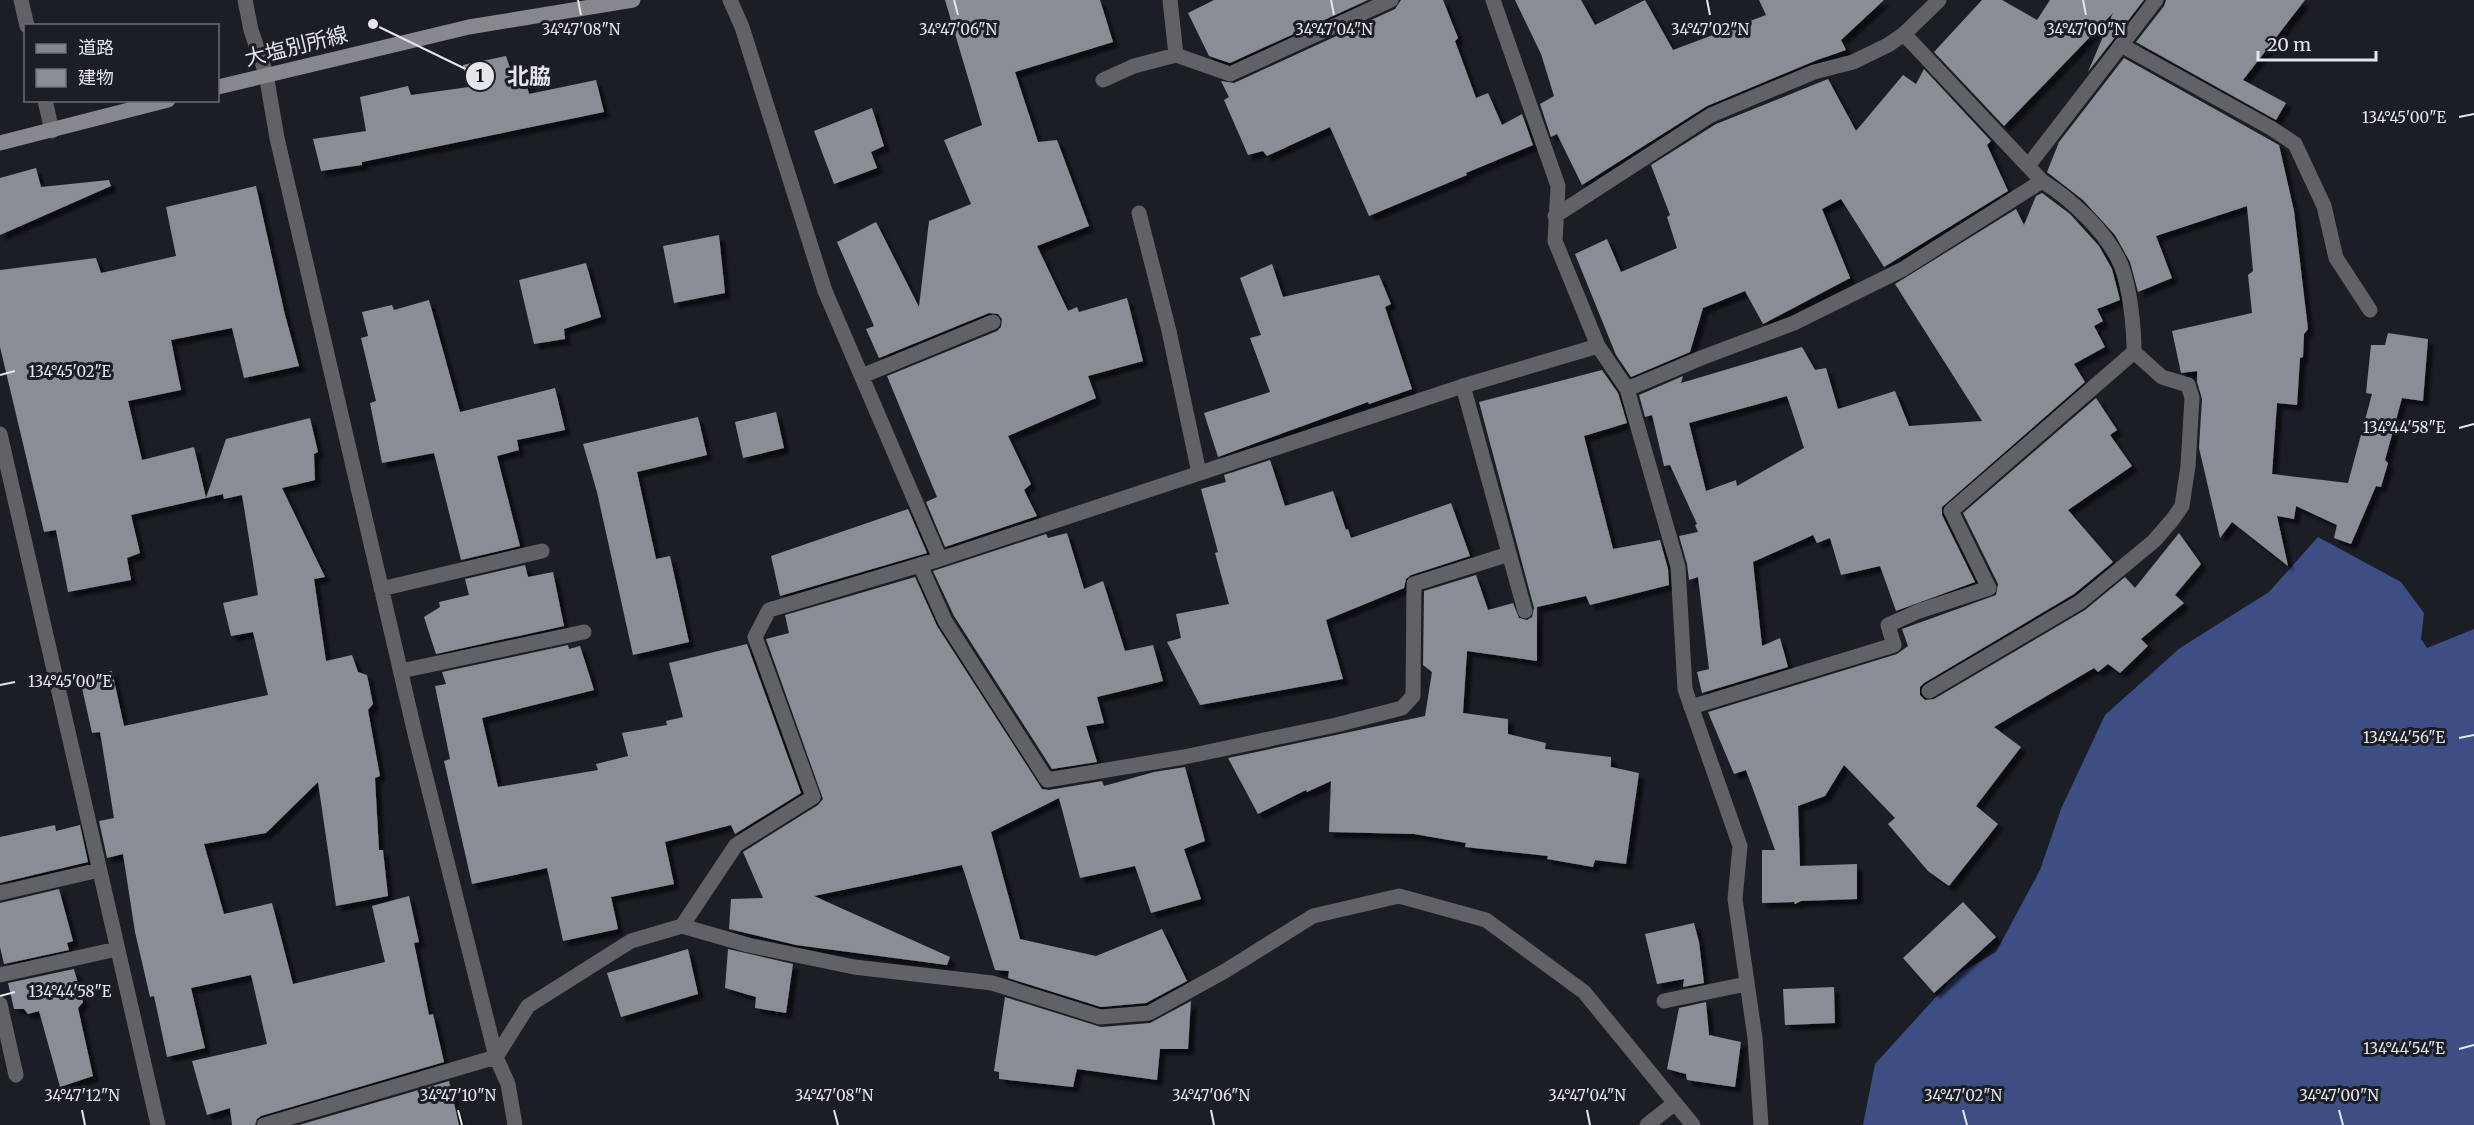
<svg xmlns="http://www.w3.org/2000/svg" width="2474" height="1125" viewBox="0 0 2474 1125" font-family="Merriweather,'Noto Sans JP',serif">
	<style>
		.forest { fill: #3c4e84 }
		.building { fill: #898d96; fill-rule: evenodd; filter: url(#shadow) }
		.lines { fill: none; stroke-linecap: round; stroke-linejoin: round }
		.service { stroke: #606265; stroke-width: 15 }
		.minor { stroke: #606265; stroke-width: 15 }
		.secondary { stroke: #86888e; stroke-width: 15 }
		.ticks { fill: none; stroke: #e4e6eb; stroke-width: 2 }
		.labels { text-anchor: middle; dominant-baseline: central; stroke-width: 6; stroke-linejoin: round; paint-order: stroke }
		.street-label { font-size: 21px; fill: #e4e6eb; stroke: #1b1e25 }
		.ticks-label { font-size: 15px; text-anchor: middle; fill: #e4e6eb; stroke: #1b1e25; stroke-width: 6; stroke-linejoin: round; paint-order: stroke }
		.leader { fill: none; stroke: #e4e6eb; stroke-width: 2 }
		.callout-dot { fill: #e4e6eb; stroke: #1b1e25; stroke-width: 2 }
		.mark-label { font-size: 18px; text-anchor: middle; font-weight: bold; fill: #111 }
		.callout-label { font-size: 22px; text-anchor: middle; font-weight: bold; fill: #e4e6eb; stroke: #1b1e25; stroke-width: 6; stroke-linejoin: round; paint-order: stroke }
	</style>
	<defs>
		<filter id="shadow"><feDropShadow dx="5.5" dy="5.5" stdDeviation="1.5" flood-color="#0009"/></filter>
	</defs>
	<rect width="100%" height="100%" fill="#1b1e25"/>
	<!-- forest -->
	<path class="forest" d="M2318,537L2401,582L2424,613L2421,639L2427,648L2474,629V1125H1863L1875,1064L1956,975L1996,952L2040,870L2061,809L2105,715L2180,648L2269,592Z"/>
	<!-- building -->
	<path class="building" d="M945,0H1100L1113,42L1015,72L1038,142L1057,140L1089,226L1037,246L1068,311L1077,307L1079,312L1127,298L1143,361L1088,376L1096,398L1008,436L1031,484L1024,490L1037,516L945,547L926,502L937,497L887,376L997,331L1001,327L1002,319L998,314L989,313L879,358L866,329L874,326L837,242L876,222L919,307L929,221L971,204L944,140L982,125Z
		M1214,0H1368L1230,63L1209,56L1188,13Z
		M1401,0H1443L1458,38L1455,41L1476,98L1488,93L1502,125L1522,114L1533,145L1466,173L1467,175L1369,216L1330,127L1267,156L1263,151L1248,155L1224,100L1229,97L1221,81L1234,83L1395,9Z
		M1515,0H1581L1595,25L1645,0L1673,50L1766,15L1759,0H1884L1841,40L1846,50L1817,60L1707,106L1582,185L1557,134L1551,137L1540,104L1554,96L1541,54Z
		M1982,0H2002L2037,20L2050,0H2144L2088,72L2113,13L2004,126L1934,52Z
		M2166,0H2305L2243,80L2286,103L2276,120L2136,42L2164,6Z
		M506,56L512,74H524L529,94L596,80L604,112L362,162V165L321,171L313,139L366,131L360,97L408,86L411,95L469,87L463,65Z
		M2124,58L2279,145L2294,211L2308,329L2304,334L2303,357L2300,358L2297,405L2277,403L2272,474L2348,483L2372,394L2366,393L2371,345H2385L2388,333L2428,339L2423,401L2402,398L2385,460L2388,463L2381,487L2376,486L2351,544L2334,538L2337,525L2296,506L2294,519L2277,516L2288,566L2232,522L2220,538L2199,448L2202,399L2197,382V371L2181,373L2172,331L2252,313L2248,275L2253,271L2247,206L2156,236L2172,278L2138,292L2130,262L2115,235L2083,200L2047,172L2059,142Z
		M1924,69L1991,141L1987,145L2008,191L1884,267L1841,199L1822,209L1850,278L1763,324L1745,291L1703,308L1690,352L1631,377L1616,355L1575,254L1607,239L1621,272L1677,248L1667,217L1670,215L1651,165L1716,124L1828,79L1856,131L1903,75L1916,84Z
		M872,108L884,146L871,152L877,168L834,184L814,131Z
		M36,168L41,187L109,180L111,186L0,235V178Z
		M256,186L285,315L299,366L244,378L232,328L171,340L181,390L128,401L142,460L194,447L206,498L131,515L140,553L127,558L131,580L68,592L56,530L44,532L0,347V270L96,258L101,273L176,256L166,207Z
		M2042,193L2070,214L2099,246L2112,269L2120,300L2097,309L2103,321L2094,326L2105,347L2074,364L2085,382L1942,507V515L1975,582L1896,611L1880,566L1841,575L1830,538L1817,543L1813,535L1753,562L1762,646L1780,638L1788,667L1702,693L1697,672L1709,669L1698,577L1689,580L1687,564L1679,536L1698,532L1695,525L1697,524L1670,465L1664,466L1652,415L1645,417L1639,395L1683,376L1681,383L1802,347L1815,370L1826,368L1838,409L1895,391L1909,426L1982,421L1895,284L2016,209L2024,225L2036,196ZM1787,396L1804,448L1737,486L1736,480L1706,491L1689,423Z
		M719,235L725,293L674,303L663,246Z
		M586,263L601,317L564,329L565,339L534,344L519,280Z
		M1272,264L1283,297L1379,275L1391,304L1385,307L1412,389L1369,404L1368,402L1218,457L1204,413L1270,392L1250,338L1261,335L1240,278Z
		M429,300L460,412L555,388L565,430L517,440L519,450L497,456L520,546L461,560L434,453L382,463L370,403L376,401L361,338L368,336L362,312L392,305L394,310Z
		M1602,370L1618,393L1627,423L1584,436L1613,549L1660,540L1668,569L1669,585L1590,605L1586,596L1537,607V661L1467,651L1463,713L1508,719V734L1546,743L1545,749L1611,757V767L1639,773L1626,864L1595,860L1593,867L1547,859L1548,856L1465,847L1466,843L1414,834L1329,832L1331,781L1307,792L1306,790L1258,814L1228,758L1425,716L1432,672L1423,665L1424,591L1476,575L1488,610L1513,603L1519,618L1527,620L1532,617L1534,608L1479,402Z
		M2096,398L2117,430L2110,435L2132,466L2068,510L2113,562L2074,594L1924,683L1920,687V695L1925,700L1934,699L2085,610L2125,577L2135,588L2179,533L2201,564L2175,595L2184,603L2141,639L2148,646L2120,673L2108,664L2098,672L2094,668L1994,727L2021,747L1976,806L1998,824L1949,886L1928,871L1888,824L1895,818L1844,765L1825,796L1798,806L1800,866L1857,864V899L1801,901L1795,904L1794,902L1762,903V850H1775L1746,770L1734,774L1708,712L1897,654L1908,646L1902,629L1996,595L1998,584L1963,513Z
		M776,412L784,448L743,458L735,422Z
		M698,417L707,455L637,472L656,559L670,556L689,642L633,655L597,492L583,444Z
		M310,418L318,452L314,454L315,480L282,488L325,577L314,579L326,661L352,655L358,672L367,675L373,704L368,710L380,776L375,778L379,850H383L388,896L336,906L318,782L266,833L204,844L224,914L272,903L293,984L385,962L372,906L409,896L419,942L414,943L429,1015L433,1014L444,1062L261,1116L257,1119L255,1125H232L230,1108L207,1115L192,1061L267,1044L251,975L191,988L205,1048L167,1057L154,996L150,997L135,932L123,854L107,858L99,821L114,818L100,732L92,733L80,679L112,671L124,726L268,695L253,632L231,636L223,603L258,595L242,495L224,499L223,494L206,498L226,439Z
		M1270,460L1285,506L1333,491L1346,530L1348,529L1351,538L1451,503L1470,556L1411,575L1406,579L1404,588L1326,620L1343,679L1200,705L1167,642L1181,638L1176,614L1229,604L1215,553L1218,552L1201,489L1226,482L1224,475Z
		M908,509L927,553L780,596L771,556Z
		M1067,533L1084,589L1103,581L1125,651L1153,645L1163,681L1097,697L1104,723L1086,726L1097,762L1052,769L954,616L933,571L1046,534L1048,538Z
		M525,565L528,577L553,572L564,626L436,654L424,617L440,607L439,602L469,595L465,579Z
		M915,577L937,626L1042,789L1049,790L1102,781L1104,786L1154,772L1185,767L1205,841L1184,849L1201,899L1151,913L1135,866L1080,878L1059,798L991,832L1020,939L1096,956L1162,929L1187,981L1146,1003L1101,1007L1008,978L1009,971L995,970L962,865L814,896L950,957L947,965L796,945L729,929L731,899L763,898L743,852L818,805L823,799L766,639L789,633L785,615Z
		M747,644L801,793L735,834L731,825L665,842L674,884L611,897L618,929L563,941L547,868L472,884L444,761L450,759L435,686L446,684L442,672L568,645L569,649L580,646L594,690L482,718L498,787L598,770L596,764L628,756L622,733L667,725L666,721L683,717L669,663Z
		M55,825L56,831L80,825L88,862L0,883V837Z
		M59,889L73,941L67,943L69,950L4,964L0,947V903Z
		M1963,902L1996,937L1934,993L1903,958Z
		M1694,923L1699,942L1704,983L1683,987L1684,979L1657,984L1645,934Z
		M688,949L698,994L621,1017L607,973Z
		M728,949L793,964L786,1013L755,1008L756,997L725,988Z
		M74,969L83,1002L78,1008L93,1076L60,1087L39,1011L28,1014L24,1009H14L8,983Z
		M1834,987L1835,1023L1785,1025L1783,989Z
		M1005,997L1101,1027L1150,1023L1191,1001L1188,1049H1160L1157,1080L1077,1069L1073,1087L999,1079V1072L994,1071Z
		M1706,1002L1709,1035L1741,1042L1735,1087L1687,1080L1686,1074L1667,1069L1679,1008Z
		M449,1081L459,1125H299Z"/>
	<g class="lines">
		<!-- service -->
		<path class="service" d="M2121,45L2271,128L2295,144L2324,206L2336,258L2370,310
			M1139,213L1169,331L1199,473
			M1463,386L1525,611
			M920,565L945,621L1047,780L1184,757L1336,725L1402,708L1413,696L1414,584L1509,554
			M1929,691L2080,602L2154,541L2173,519L2182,506L2188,466L2192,398L2188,385
			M1691,707L1894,645L1888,625L1919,611L1989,588L1951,511L2134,352C2134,327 2130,288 2121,265C2107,232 2071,199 2042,181"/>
		<!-- minor -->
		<path class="minor" d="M21,0L27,26
			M245,0L251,30L266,74L277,138L416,738L496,1057L508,1084L515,1125
			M730,0L742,27L825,291L940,559
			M1170,0L1176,55
			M1493,0L1558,186L1555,241L1598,346L1627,389L1678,567L1685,689L1740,846L1735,899L1755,1038L1761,1125
			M1904,34L2028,166
			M1103,80L1134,66L1176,55L1230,74L1391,0
			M45,100L52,131
			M1555,216L1711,115L1814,72L1853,62L1888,45L1904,34L1939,0
			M2134,352L2162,377L2188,385
			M862,376L993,322
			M1627,389L1701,358L1794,323L1903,269L2042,181L2028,166L2156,0
			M0,434L158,1125
			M381,589L542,551
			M401,671L584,632
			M0,893L99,870
			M682,926L736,845L813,797L755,637L769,610L940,559L1463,386L1598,346
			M0,975L117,949
			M1664,1001L1746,984
			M0,1004L16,1075
			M264,1125L496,1057L528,1006L631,941L682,926L748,945L854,967L992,983L1100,1017L1149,1013L1225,971L1313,916L1399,896L1486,920L1584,992L1693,1125
			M1647,1125L1675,1103"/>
		<!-- secondary -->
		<path class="secondary" d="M218,87L469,27L633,0
			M0,143L168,100"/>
	</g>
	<!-- ticks -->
	<path class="ticks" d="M578,0L581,15M954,0L958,15M1331,0L1334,15M1707,0L1710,15M2083,0L2086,15M2459,117L2474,114M0,375L15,371M2459,428L2474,424M0,685L15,682M2459,738L2474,735M0,996L15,992M2459,1049L2474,1045M82,1110L85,1125M458,1110L462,1125M834,1110L838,1125M1211,1110L1214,1125M1587,1110L1590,1125M1963,1110L1967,1125M2339,1110L2343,1125"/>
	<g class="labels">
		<!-- street labels -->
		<g class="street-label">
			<text transform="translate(296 46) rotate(-14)">大塩別所線</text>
		</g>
	</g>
	<g class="ticks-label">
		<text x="581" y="35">34°47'08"N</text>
		<text x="958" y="35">34°47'06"N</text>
		<text x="1334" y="35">34°47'04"N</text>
		<text x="1710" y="35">34°47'02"N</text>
		<text x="2086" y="35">34°47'00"N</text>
		<text x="2404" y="123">134°45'00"E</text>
		<text x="70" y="377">134°45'02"E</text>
		<text x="2404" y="433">134°44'58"E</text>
		<text x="70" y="687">134°45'00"E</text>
		<text x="2404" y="743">134°44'56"E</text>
		<text x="70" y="997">134°44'58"E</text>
		<text x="2404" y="1054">134°44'54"E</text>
		<text x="82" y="1101">34°47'12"N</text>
		<text x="458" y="1101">34°47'10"N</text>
		<text x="834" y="1101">34°47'08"N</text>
		<text x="1211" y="1101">34°47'06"N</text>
		<text x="1587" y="1101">34°47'04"N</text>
		<text x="1963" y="1101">34°47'02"N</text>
		<text x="2339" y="1101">34°47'00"N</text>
	</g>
	<!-- callouts -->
	<path class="leader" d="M373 24L480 76"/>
	<g class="callout-dot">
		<circle cx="373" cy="24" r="6"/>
		<circle cx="480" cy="76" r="15"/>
	</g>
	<g class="mark-label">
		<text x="480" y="82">1</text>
	</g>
	<g class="callout-label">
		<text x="529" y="84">北脇</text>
	</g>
	<!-- legend -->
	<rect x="24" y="24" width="195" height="78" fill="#1b1e25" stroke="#6b6e74" stroke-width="1.5"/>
	<rect x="36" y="44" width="30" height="9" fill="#86888e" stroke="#6b6e74" stroke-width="1.5"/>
	<text x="78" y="54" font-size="18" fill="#e4e6eb">道路</text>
	<rect x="36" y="69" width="30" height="18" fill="#898d96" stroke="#6b6e74" stroke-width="1.5"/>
	<text x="78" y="84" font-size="18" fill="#e4e6eb">建物</text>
	<!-- scale -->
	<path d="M2258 51v9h118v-9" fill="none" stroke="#e4e6eb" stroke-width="3"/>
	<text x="2267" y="51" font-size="18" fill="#e4e6eb" stroke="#1b1e25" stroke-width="4.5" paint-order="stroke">20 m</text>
</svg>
